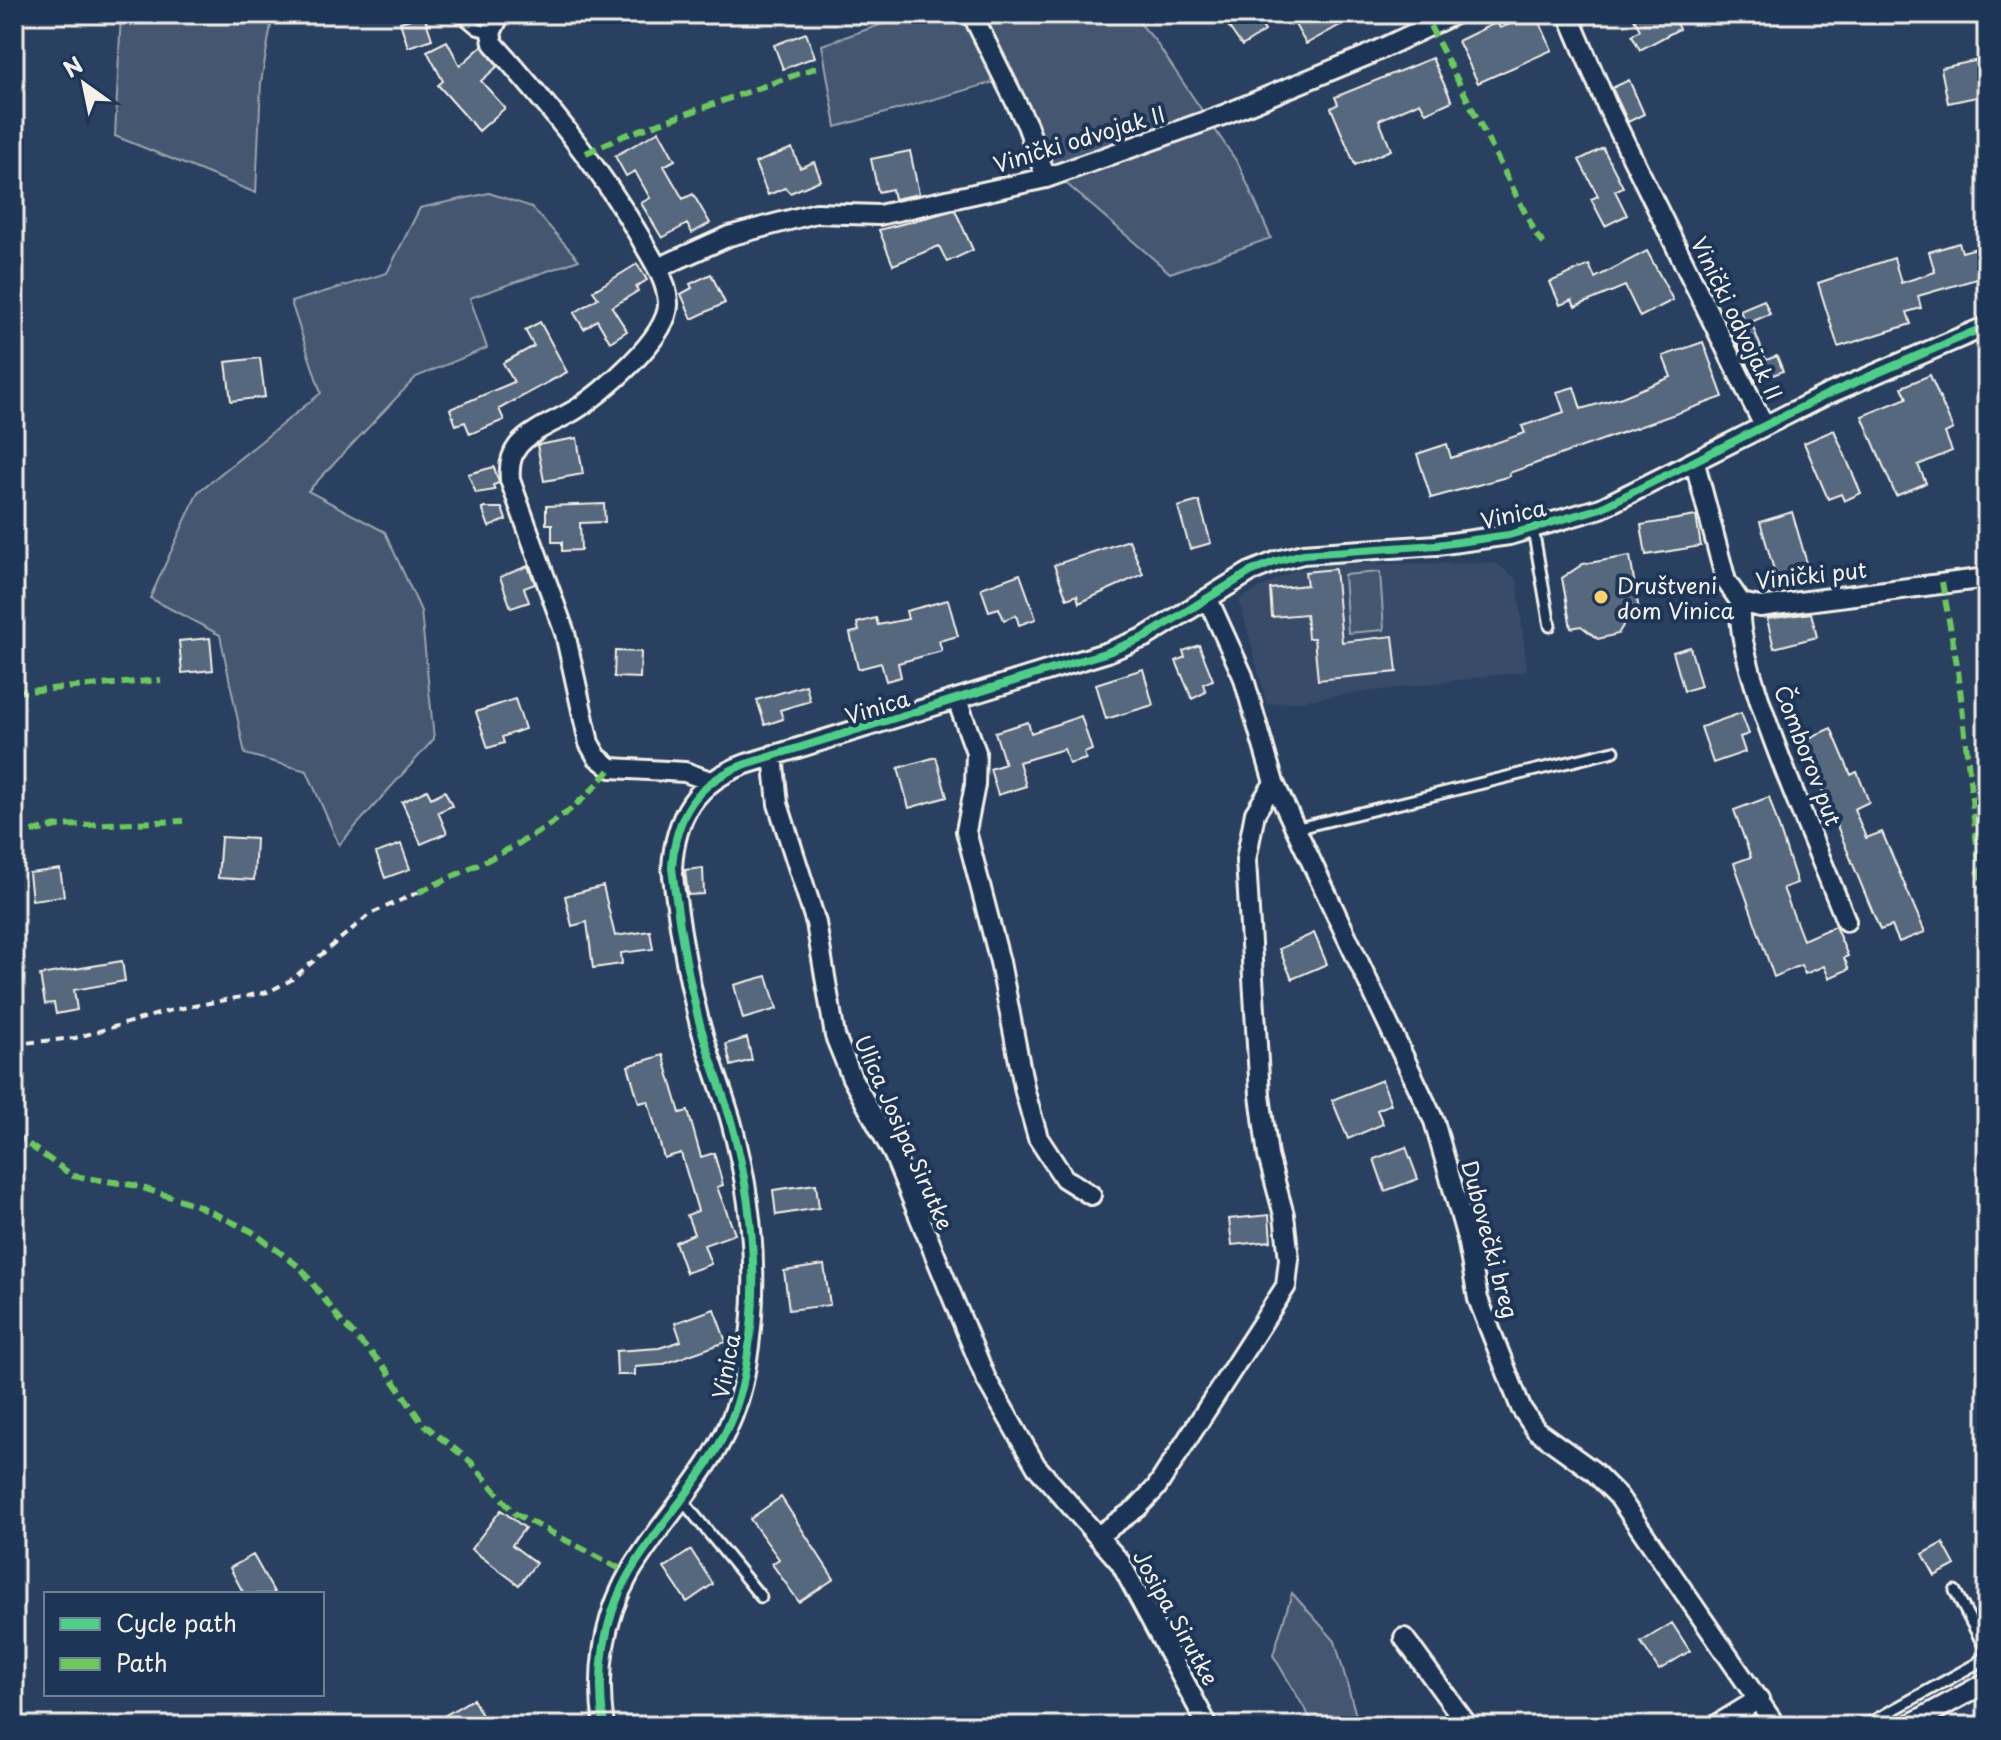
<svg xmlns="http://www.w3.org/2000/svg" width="2001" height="1740" viewBox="0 0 2001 1740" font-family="'Playpen Sans',sans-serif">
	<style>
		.built { fill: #374c69 }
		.green { fill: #445771; stroke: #9ca4ac; stroke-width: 2 }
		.building { fill: #56677d; stroke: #f4f1e8; stroke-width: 2 }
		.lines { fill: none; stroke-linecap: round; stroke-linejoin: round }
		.lane-casing { stroke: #f4f1e8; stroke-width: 15 }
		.street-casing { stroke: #f4f1e8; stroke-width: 24 }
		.path { stroke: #f4f1e8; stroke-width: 4; stroke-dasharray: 8 6; stroke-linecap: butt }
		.lane { stroke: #1d3557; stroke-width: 9 }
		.street { stroke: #1d3557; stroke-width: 18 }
		.quiet { stroke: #6dc95d; stroke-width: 6; stroke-dasharray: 12 6; stroke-linecap: butt }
		.cycleway-casing { stroke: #1d3557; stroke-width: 13 }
		.cycleway { stroke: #4dcf88; stroke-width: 8 }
		.poi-dot { fill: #ffd166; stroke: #1d3557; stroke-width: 3 }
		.labels { text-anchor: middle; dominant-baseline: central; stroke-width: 8; stroke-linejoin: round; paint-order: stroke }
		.street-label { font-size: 22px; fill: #f4f1e8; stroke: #1d3557 }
		.poi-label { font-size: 22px; fill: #f4f1e8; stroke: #1d3557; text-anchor: start }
	</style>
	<rect width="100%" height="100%" fill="#2a4060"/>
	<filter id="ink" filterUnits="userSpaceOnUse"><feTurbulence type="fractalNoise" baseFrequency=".0125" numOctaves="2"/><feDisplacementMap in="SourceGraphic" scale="16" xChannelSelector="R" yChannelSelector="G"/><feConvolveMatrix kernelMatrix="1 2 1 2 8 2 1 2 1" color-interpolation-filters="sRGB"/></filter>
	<g filter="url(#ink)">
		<!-- built -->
		<path class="built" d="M1496,563L1517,579L1527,671L1267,705L1239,599L1293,571L1324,564Z"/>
		<!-- green -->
		<path class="green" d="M121,14H273L261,82L256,193L115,136Z
			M911,14H1132L1153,38L1239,165L1271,238L1170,273L1033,155L1001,80L836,127L822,45Z
			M489,193L532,207L579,260L470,298L487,348L416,377L308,491L385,532L421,611L434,739L339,845L307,771L245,754L220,635L150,598L198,492L321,393L291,302L387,273L420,208Z
			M1380,572L1384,630L1348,633L1344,575Z
			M1292,1593L1335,1641L1359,1726H1315L1273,1655Z"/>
		<!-- building -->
		<path class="building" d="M1220,14H1254L1265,31L1242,46Z
			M1289,14H1360L1306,44Z
			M1536,14L1552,50L1478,83L1458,41L1497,22L1500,28Z
			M1632,14H1671L1679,29L1640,50L1632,35L1640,30Z
			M424,15L432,39L408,47L400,22Z
			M806,33L815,57L783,69L774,45Z
			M447,41L460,66L482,46L498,66L481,81L505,108L479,131L438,85L443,81L427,51Z
			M1432,58L1452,101L1426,113L1420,102L1379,120L1391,150L1355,165L1331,108L1338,104L1335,97Z
			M1979,60L1986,95L1948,103L1941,68Z
			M1629,80L1644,114L1628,122L1612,88Z
			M659,131L675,160L664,166L683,199L693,194L710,223L692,233L687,224L662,238L641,203L650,198L635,171L626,176L615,156Z
			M792,148L800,168L814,162L821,180L790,193L785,188L768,195L755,163Z
			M1603,148L1623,187L1615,191L1627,215L1605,226L1591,199L1598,196L1579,160Z
			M910,151L919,194L894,199L892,189L878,192L871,159Z
			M955,210L973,250L947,262L939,246L893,265L879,230Z
			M1959,243L1962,252L1987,245V276L1918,296L1921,308L1907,312L1911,324L1838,347L1818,283L1894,258L1901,283L1935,272L1929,252Z
			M1647,251L1673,300L1640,317L1625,286L1575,307L1572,300L1560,305L1550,282L1589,265L1595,278Z
			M637,264L647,280L636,287L638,291L612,307L627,331L610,342L597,320L584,329L574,313L598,298L593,291Z
			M711,274L725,303L692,319L681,294L692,288L690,284Z
			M1764,300L1770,314L1751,322L1766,360L1777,356L1783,371L1756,382L1728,324L1743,318L1740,310Z
			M540,322L567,372L499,409L504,420L470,434L465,422L456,425L450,409L514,382L503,363L534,346L525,330Z
			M1703,342L1723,397L1509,473L1510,476L1431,498L1417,454L1447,444L1451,458L1525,433L1522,426L1564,412L1557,392L1574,387L1581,409L1622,397L1671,377L1663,356Z
			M260,358L265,397L231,401L226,362Z
			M1930,375L1953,429L1945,433L1952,451L1918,465L1926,483L1896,496L1862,416L1907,398L1902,387Z
			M1834,430L1861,493L1844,501L1841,494L1828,499L1804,443Z
			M577,438L583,474L544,481L537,445Z
			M494,467L499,483L493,485L495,490L476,493L468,474Z
			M1199,501L1211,543L1190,549L1178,507Z
			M604,504L605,522L580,523L581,550L562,551V542H552V524H546V506Z
			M482,508H502L506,520L489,527Z
			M1792,512L1811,577L1779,587L1760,522Z
			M1696,516L1701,546L1646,555L1641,525Z
			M1129,540L1143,574L1079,603L1077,595L1067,599L1054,565Z
			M1630,556L1640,617L1627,619L1618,634L1598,639L1581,626L1571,628L1562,578L1583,564Z
			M528,566L535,584L524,588L529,602L511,608L500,577Z
			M1335,569L1342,642L1393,636L1397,672L1318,680L1314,638H1308L1306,614L1272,617L1270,589L1307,585L1305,572Z
			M1020,574L1036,619L1019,625L1016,615L1004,620L999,608L989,611L981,588Z
			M948,600L958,636L939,641L942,651L898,663L901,677L886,681L881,663L858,669L850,633L859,631L857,623L876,618L878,625L908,619L906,611Z
			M1811,613L1817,637L1774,648L1767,619Z
			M210,638L213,670L182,673L179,641Z
			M1199,645L1213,680L1203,684L1206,692L1192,699L1176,661L1185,657L1183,651Z
			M1690,647L1701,686L1684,691L1673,652Z
			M615,651L641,652L640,678L614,677Z
			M1143,669L1153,705L1106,719L1096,684Z
			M806,685L810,701L780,710L783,719L765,725L757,700Z
			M515,699L525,729L502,737L504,743L488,748L476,712Z
			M1741,713L1749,734L1740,737L1745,752L1713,763L1701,727Z
			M1081,716L1092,750L1084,753L1086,759L1069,764L1064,749L1019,762L1026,786L998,795L990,769L1005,764L995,732L1028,722L1031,733Z
			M1831,728L1851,775L1857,772L1869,802L1854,809L1866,838L1882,832L1925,932L1899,942L1892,926L1880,930L1802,741Z
			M936,757L947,797L909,808L898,768Z
			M427,790L431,798L445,791L452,806L438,812L447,833L421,844L402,802Z
			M1769,797L1797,883L1783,888L1803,940L1835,926L1848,956L1844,958L1849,969L1829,978L1824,966L1805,974L1801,965L1774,977L1734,863L1751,857L1734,810Z
			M221,837L256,839L254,880L218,878Z
			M401,844L410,869L385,878L376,853Z
			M703,868L704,894L688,895L685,870Z
			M60,869L64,896L32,900L29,873Z
			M603,886L615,936L650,931L653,949L621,953L622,964L593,968L587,922L572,926L565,896Z
			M1314,933L1327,964L1292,979L1279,949Z
			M122,961L125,981L74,990L77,1010L56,1014L54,1003L45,1004L40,975Z
			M767,976L777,1009L743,1019L734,985Z
			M747,1038L752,1060L731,1066L726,1044Z
			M663,1055L680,1113L688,1111L701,1157L714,1153L723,1185L717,1187L735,1234L704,1245L711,1264L686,1273L675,1242L694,1234L687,1215L698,1211L681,1153L664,1158L648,1101L639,1103L628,1066Z
			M1382,1080L1391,1104L1377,1110L1383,1124L1348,1139L1332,1100Z
			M1406,1147L1418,1179L1385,1191L1374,1159Z
			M816,1184L819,1208L776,1215L773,1190Z
			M1269,1215L1271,1241L1232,1245L1229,1219Z
			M824,1265L830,1305L789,1310L784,1271Z
			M714,1309L726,1342L661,1365L635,1367V1375H617L616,1351L659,1348L681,1341L675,1323Z
			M781,1497L834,1579L799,1602L772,1564L779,1559L750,1519Z
			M501,1510L525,1528L512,1545L536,1563L519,1585L471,1549Z
			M1943,1543L1955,1565L1935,1576L1923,1554Z
			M691,1550L713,1584L687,1602L664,1568Z
			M253,1555L275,1594H244L230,1568Z
			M1672,1623L1690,1651L1659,1670L1641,1642Z
			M473,1699L488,1726H427Z"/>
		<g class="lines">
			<!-- lane casing -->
			<g class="lane-casing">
				<path id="lane" d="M459,14L477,29L491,33
					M1533,529L1550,626
					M1294,829L1614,751
					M682,1500L761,1597
					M1955,1591L1987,1652
					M1864,1726L1976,1664L1987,1654"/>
			</g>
			<!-- street casing -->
			<g class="street-casing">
				<path id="street" d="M500,14L491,33L493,43C547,104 599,166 640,237C651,258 667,279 668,303C670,336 601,394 575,410C557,421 531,430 518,446C510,456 509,468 510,480L565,633L589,743L597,757L611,768L685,772L710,781
					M972,14L1027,125L1046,178
					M1568,14L1608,108L1764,426
					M658,268L729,236L816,213L879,215L1046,178L1223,115L1366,56L1455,14
					M1695,463L1726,581L1741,603L1760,607L1987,578
					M1208,599L1243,676L1274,783L1434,1121L1467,1238L1478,1299L1521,1408L1536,1430L1593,1471L1618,1496L1776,1726
					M1741,603C1729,655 1823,860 1846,921
					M957,700L976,752L975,785L966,831L1000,962L1025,1092L1038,1138L1064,1178L1091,1195
					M773,755L778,804L816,923L835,1036L852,1078L894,1155L986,1379L1036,1466L1120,1562L1208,1726
					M1099,1535L1137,1508L1156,1488L1286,1286L1289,1259L1284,1215L1268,1156L1260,1095L1246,860L1255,813L1274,783
					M1404,1638L1468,1726
					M604,1726C596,1674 603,1620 629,1574C673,1500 732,1458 746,1366C760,1284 753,1201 731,1121C721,1086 707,1052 698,1017C686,968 678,918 672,868C675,816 696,782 746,764L1108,652L1145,637L1250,572L1277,561L1303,554L1437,545L1509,535L1601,508L1826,395L1987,326
					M1715,1726L1759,1699
					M1907,1726L1987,1682"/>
			</g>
			<!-- path -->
			<path class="path" d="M14,1044L75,1038L172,1010L268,992L291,980L370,914L419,892"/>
			<!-- lane -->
			<use href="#lane" class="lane"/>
			<!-- street -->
			<use href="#street" class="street"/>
			<!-- quiet -->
			<path class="quiet" d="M1430,26L1537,236L1548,248
				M586,153L623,136L818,67
				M1942,582L1958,670L1987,937
				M14,692L161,680
				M14,836L57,826L183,821
				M419,892C487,860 565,829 611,768
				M14,1134L73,1176L133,1185L194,1204L251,1231L301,1268L340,1320L386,1369L422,1423L471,1462L514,1513L630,1574"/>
			<!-- cycleway casing -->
			<g class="cycleway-casing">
				<path id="cycleway" d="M604,1726C596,1674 603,1620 629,1574C673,1500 732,1458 746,1366C760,1284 753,1201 731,1121C721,1086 707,1052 698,1017C686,968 678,918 672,868C675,816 696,782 746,764L1108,652L1145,637L1250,572L1277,561L1303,554L1437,545L1509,535L1601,508L1826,395L1987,326"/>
			</g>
			<!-- cycleway -->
			<use href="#cycleway" class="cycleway"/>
		</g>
	</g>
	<!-- markers -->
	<circle class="poi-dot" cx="1601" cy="597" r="8"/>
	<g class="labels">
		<!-- street labels -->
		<g class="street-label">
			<text transform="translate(1079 138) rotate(-17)">Vinički odvojak II</text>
			<text transform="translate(1738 318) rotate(64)">Vinički odvojak II</text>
			<text transform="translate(1513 513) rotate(-12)">Vinica</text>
			<text transform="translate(1811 574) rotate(-6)">Vinički put</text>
			<text transform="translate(877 706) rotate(-17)">Vinica</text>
			<text transform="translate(1809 755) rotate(69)">Čomborov put</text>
			<text transform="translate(905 1132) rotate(66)">Ulica Josipa Sirutke</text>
			<text transform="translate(1491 1239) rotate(75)">Dubovečki breg</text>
			<text transform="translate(725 1366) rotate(-79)">Vinica</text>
			<text transform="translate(1177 1617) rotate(61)">Josipa Sirutke</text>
		</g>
		<!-- poi labels -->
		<g class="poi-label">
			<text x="1617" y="584">Društveni<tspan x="1617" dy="25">dom Vinica</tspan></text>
		</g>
	</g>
	<!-- margin -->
	<rect width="2001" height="1740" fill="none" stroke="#1d3557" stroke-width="48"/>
	<rect x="24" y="24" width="1953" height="1692" fill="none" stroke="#f4f1e8" stroke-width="3" filter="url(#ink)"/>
	<!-- legend -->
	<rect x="44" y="1592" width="280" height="104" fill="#1d3557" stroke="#738091" stroke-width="2"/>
	<rect x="60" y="1618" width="40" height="12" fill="#4dcf88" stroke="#738091" stroke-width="2"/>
	<text x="116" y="1632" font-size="24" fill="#f4f1e8">Cycle path</text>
	<rect x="60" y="1658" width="40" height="12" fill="#6dc95d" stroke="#738091" stroke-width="2"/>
	<text x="116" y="1672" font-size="24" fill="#f4f1e8">Path</text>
	<!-- north arrow -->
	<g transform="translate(84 84) rotate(327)" stroke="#1d3557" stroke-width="6" paint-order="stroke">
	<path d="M0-6L14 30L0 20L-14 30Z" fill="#f4f1e8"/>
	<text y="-12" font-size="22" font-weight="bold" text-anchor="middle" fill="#f4f1e8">N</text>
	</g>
</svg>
